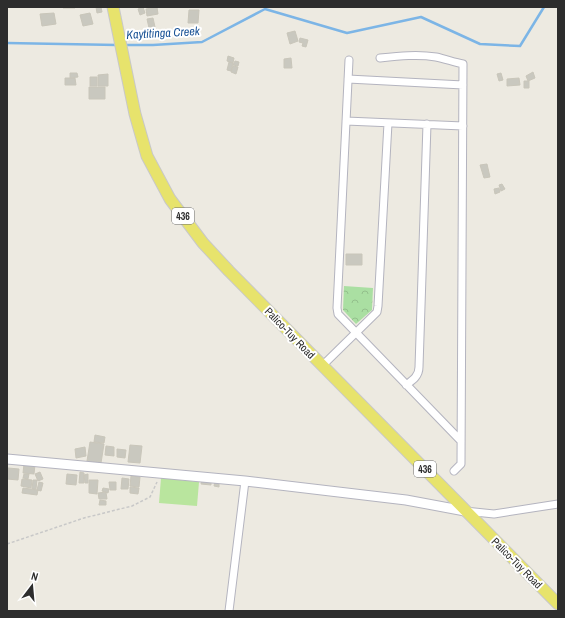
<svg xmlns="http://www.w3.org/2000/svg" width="565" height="618" viewBox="0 0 565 618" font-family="'Archivo Narrow',sans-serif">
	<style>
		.park { fill: url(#park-crowns) }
		.pitch { fill: #b9e59e }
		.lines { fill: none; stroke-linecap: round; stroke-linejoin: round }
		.stream { stroke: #7cb5e6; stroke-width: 2.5 }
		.building { fill: #c9c8bf; stroke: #c9c6ba }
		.minor-casing { stroke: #b4b4bf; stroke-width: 9 }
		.tertiary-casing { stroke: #b4b4bf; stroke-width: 11 }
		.primary-casing { stroke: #c8c8c8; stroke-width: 13 }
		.path { stroke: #c8c8c8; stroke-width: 1.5; stroke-dasharray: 3 2; stroke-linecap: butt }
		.minor { stroke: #fff; stroke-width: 7 }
		.tertiary { stroke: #fff; stroke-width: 9 }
		.primary { stroke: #e7e36c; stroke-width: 11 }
		.labels { text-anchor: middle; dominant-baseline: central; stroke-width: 4; stroke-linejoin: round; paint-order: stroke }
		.shield { fill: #fff; stroke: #6c6c6c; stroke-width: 1 }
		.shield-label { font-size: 10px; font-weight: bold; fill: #2d2d2d }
		.street-label { font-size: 11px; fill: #2d2d2d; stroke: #fff }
		.water-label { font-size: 12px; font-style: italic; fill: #185195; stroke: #fff }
	</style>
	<defs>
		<pattern id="park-crowns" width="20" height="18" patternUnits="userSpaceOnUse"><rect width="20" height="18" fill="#aadfa2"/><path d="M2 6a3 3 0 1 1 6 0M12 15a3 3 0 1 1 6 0" fill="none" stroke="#93c08c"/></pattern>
	</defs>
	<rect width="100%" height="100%" fill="#edeae1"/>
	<!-- park -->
	<path class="park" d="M344,286L373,288L372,310L356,324L343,310Z"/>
	<!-- pitch -->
	<path class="pitch" d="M161,478L199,482L197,506L159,503Z"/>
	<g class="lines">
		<!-- stream -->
		<path class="stream" d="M7,43L117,45
			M124,45H153L202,42L265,9L347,33L421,17L480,44L520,46L544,7"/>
	</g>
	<!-- building -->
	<path class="building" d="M63,7H75V8H63Z
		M96,7H101L102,12L97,13Z
		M143,7L145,13L140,15L138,9Z
		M157,7L158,14L147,16L146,9Z
		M189,10H199L198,23H188Z
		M54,13L56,24L42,26L40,14Z
		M90,13L93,24L83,26L80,15Z
		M153,18L155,27L149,28L147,19Z
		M295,31L298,41L290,44L287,33Z
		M300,38L308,40L306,47L302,46L303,43L299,42Z
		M228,56L234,58L233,63L227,61Z
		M291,58L292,68H284V59Z
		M235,61L239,62L238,66L233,65Z
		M229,62L233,63L231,71L227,70Z
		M233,66L238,67L236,74L231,72Z
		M533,72L535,78L528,81L526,76Z
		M70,73H77L78,77L70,78Z
		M501,73L503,80L499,81L497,74Z
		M108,74V86H98V75Z
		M90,77H97V86H90Z
		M65,78H75L76,85H65Z
		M519,78L520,85L507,86V79Z
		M524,81H529V88H524Z
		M89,87H105V99H89Z
		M487,164L490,177L484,178L480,165Z
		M502,184L505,189L501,191L499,185Z
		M499,188L500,192L495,194L494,189Z
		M346,254H362V265H346Z
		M95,435L105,437L104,443L94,442Z
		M90,442L104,444L101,463L87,461Z
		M130,445L142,446L140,463L128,462Z
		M106,446L114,447V456L105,455Z
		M85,447L86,456L76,458L75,449Z
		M117,449L126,450L125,458L117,457Z
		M24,464L35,465L34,474L23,473Z
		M8,468L19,469L18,480L7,479Z
		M40,472L43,479L38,481L35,474Z
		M80,472L84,473V483H79Z
		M24,474H29L28,479L23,478Z
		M67,474L77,475L76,485L66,484Z
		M88,474V483H85L84,475Z
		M131,476L140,477L139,487L130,486Z
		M122,478L129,479L128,489H121Z
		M22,479L32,480L31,488L21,486Z
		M33,480H37L36,489H32Z
		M89,480H98L97,494L89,493Z
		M202,480L211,481V485L201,484Z
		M215,481L219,482V487L214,486Z
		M39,482L43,483L41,491L37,490Z
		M109,482H116V490H110Z
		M130,487L139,488L138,494L130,493Z
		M23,488L38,490L37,495L22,493Z
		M103,488L109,489L108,493L102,491Z
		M106,492L107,499H99L98,493Z
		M100,500L106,501V505H99Z"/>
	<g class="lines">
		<!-- minor casing -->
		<g class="minor-casing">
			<path id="minor" d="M380,58C399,56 418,54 436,57C445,59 454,62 463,64L461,464L454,471
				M349,60L337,308L338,314L461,441
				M348,79L463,85
				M346,121L463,126
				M322,366L377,312L378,306L388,123
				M406,385C413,380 419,376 419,367L427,124
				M465,511L494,514L558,504
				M229,611L245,481"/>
		</g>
		<!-- tertiary casing -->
		<g class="tertiary-casing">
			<path id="tertiary" d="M7,459L245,481L406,500L465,511"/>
		</g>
		<!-- primary casing -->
		<g class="primary-casing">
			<path id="primary" d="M113,7L135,114L147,156L170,199L203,243L229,271L558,604"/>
		</g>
		<!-- path -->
		<path class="path" d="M7,544L84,518L132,506L150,497L157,482"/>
		<!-- minor -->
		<use href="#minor" class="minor"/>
		<!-- tertiary -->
		<use href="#tertiary" class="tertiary"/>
		<!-- primary -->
		<use href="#primary" class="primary"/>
	</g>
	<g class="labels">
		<!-- shield labels -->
		<g class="shield">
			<rect x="172" y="208" width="22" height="16" rx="3"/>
			<rect x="414" y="461" width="22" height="16" rx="3"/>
		</g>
		<g class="shield-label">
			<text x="183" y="216">436</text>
			<text x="425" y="469">436</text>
		</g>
		<!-- street labels -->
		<g class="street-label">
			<text transform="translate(290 333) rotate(46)">Palico-Tuy Road</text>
			<text transform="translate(517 563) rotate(45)">Palico-Tuy Road</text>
		</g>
		<!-- water labels -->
		<g class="water-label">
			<text transform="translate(163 33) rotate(-3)">Kaytitinga Creek</text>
		</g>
	</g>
	<!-- border -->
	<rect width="565" height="618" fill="none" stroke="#2d2d2d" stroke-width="16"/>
	<!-- north arrow -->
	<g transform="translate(32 586) rotate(16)" stroke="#ffffff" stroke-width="3" paint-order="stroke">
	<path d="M0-3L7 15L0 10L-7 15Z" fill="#2d2d2d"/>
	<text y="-6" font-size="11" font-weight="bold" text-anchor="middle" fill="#2d2d2d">N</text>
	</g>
</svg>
